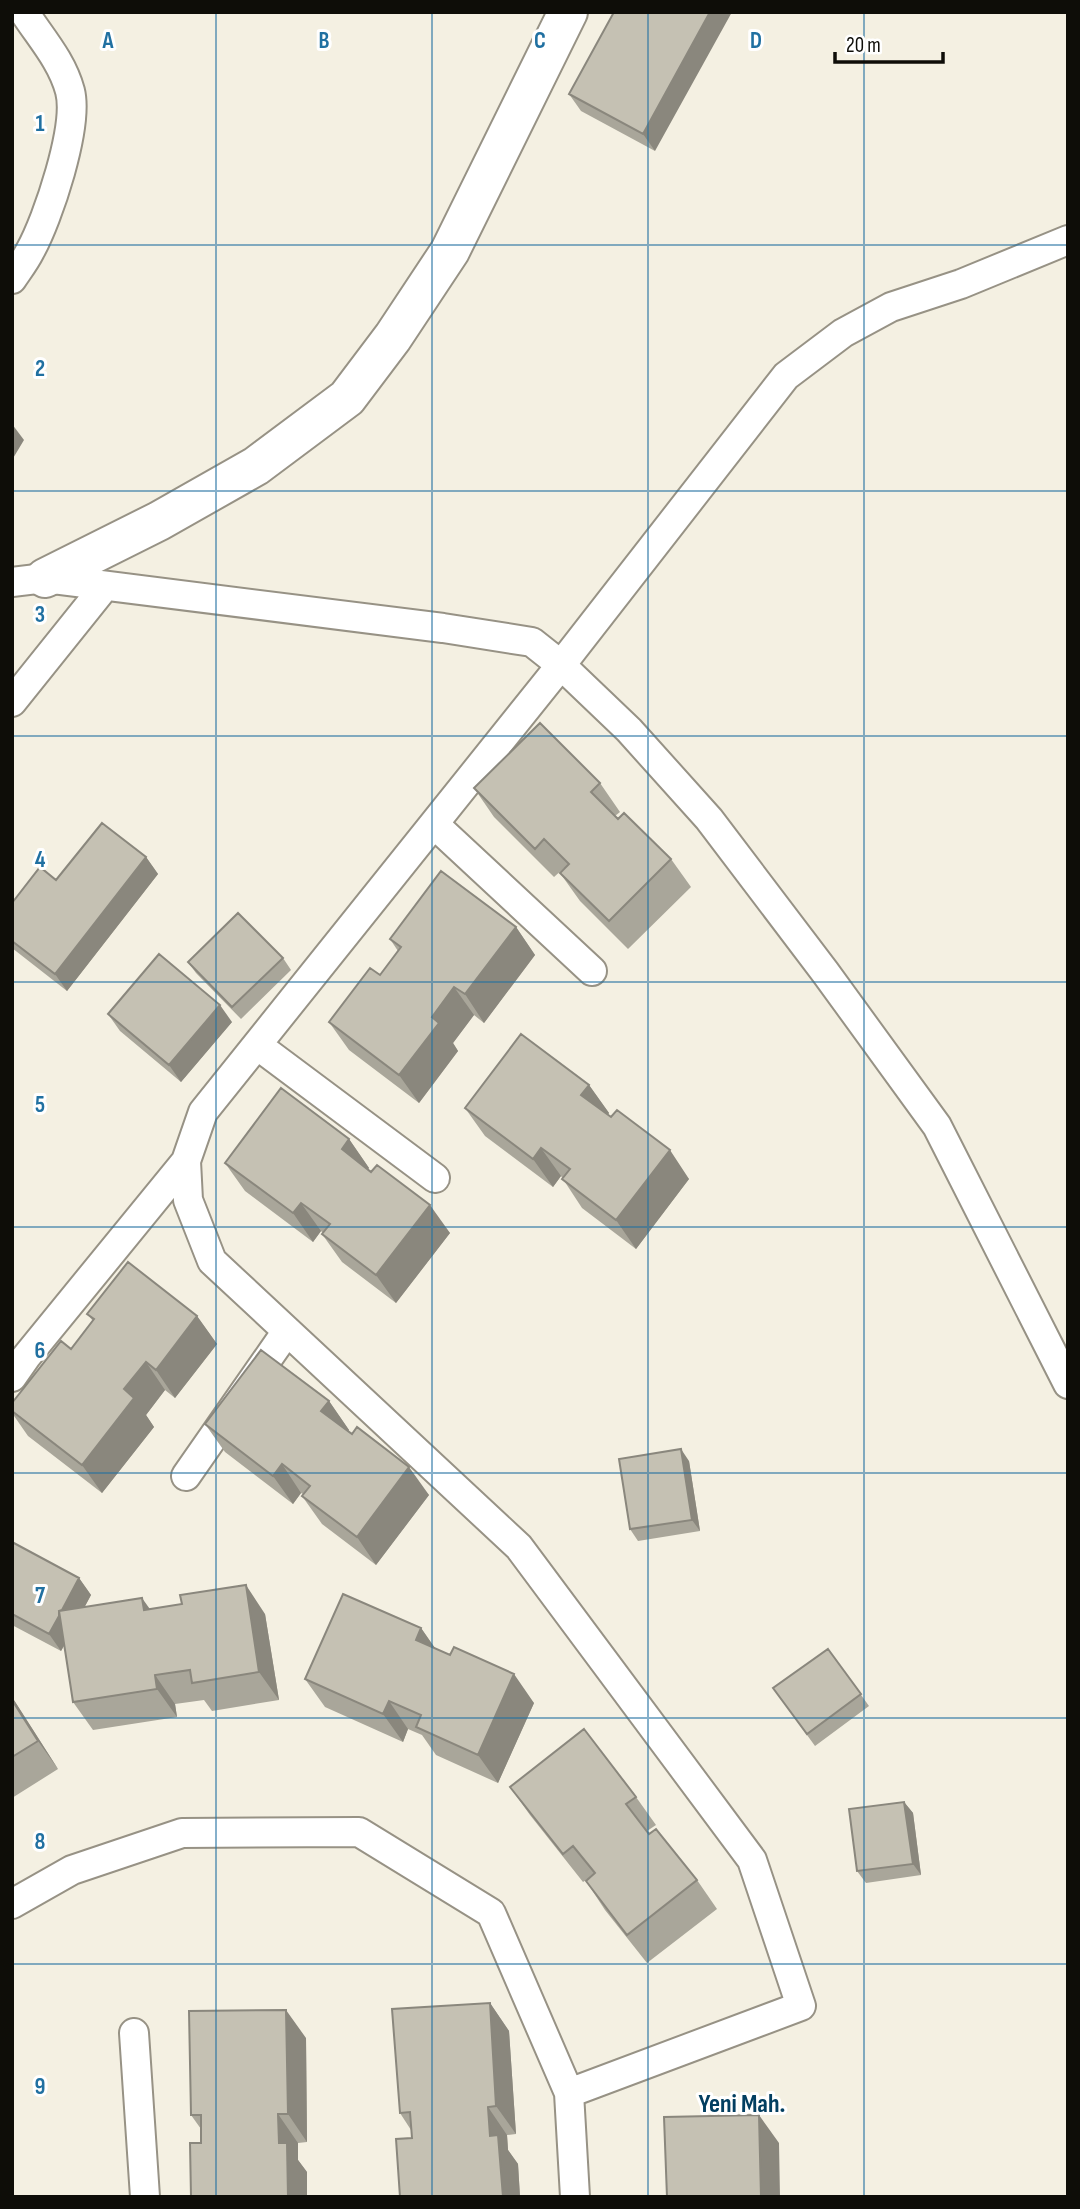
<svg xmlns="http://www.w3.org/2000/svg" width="1080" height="2209" viewBox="0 0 1080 2209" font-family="'Sofia Sans Condensed',sans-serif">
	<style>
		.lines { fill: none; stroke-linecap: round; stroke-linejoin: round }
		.street-casing { stroke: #979285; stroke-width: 32 }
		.secondary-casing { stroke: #979285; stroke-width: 42 }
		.street { stroke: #fff; stroke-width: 28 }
		.secondary { stroke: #fff; stroke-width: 38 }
		.wall { fill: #a9a69a }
		.shaded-wall { fill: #8a877d }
		.building { fill: #c5c1b3; stroke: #8a877d; stroke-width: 2 }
		.grid { fill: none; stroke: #2070a1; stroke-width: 2; stroke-opacity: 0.55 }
		.labels { text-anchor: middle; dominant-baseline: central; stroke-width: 6; stroke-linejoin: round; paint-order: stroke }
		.district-label { font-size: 26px; font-weight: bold; fill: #023e60; stroke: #fff }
		.grid-label { font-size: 23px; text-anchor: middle; font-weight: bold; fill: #2070a1; stroke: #fff; stroke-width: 6; stroke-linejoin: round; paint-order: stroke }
	</style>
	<rect width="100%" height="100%" fill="#f4f0e2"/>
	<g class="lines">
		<!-- street casing -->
		<g class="street-casing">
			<path id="street" d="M12,279C18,270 25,261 30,251C48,219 79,126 70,91C62,61 41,38 24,12
				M12,582L45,578L443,628L532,642L561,665L629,730L709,819L825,972L937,1126L1068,1384
				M12,702L105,586
				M434,824L592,971
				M257,1045L435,1178
				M12,1377L26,1357L186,1161
				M186,1476L287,1331
				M12,1904L72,1870L182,1833L359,1832L491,1913L569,2093L575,2197
				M134,2033L145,2197
				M569,2093L801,2006L752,1860L519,1547L212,1261L188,1200L186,1161L203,1112L561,665L786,376L843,333L891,307L961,284L1068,240"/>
		</g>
		<!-- secondary casing -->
		<g class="secondary-casing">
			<path id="secondary" d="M45,578L159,521L256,466L347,398L393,337L450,251L568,12"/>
		</g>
		<!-- street -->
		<use href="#street" class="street"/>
		<!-- secondary -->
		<use href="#secondary" class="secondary"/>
	</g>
	<!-- wall -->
	<path class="wall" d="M614,12L655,151L581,111L569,94Z
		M600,783L620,812L615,816L671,859L691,887L628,949L580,901L560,873L565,868H564L554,877L494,817L474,788Z
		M146,857L158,874L67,991L12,948V903L56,880Z
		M516,927L535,955L484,1023L474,1015L453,1043L458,1051L419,1103L349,1050L329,1022L380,975L398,951L390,939Z
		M283,958L291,970L241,1019L196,973L188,962Z
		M108,1014L232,1022L181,1082L120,1031Z
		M589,1085L609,1113L608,1115L689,1179L636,1249L582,1208L561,1176L553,1187L485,1136L465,1108Z
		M349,1139L369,1168L368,1169L450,1233L396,1303L342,1262L322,1234L323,1233L321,1231L313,1242L245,1191L225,1163Z
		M87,1314L197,1316L217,1344L175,1398L165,1390L146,1415L154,1427L102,1493L28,1436L12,1413V1403L71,1349L93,1321Z
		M329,1401L349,1430L348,1431L429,1495L376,1565L322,1524L302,1496L303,1494L301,1493L293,1504L225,1452L205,1424Z
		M689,1461L700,1531L638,1541L630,1529Z
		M12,1542L79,1578L91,1595L85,1606L265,1614L279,1700L212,1711L204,1700L175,1704L177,1717L93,1730L73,1702L64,1646L61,1651L12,1625Z
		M421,1628L435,1648L534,1703L498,1783L436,1755L422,1735L408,1729L403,1742L325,1707L305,1679Z
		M828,1649L869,1706L815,1746L773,1688Z
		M12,1697L58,1769L12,1798Z
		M510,1787L636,1797L656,1825L647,1831L697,1880L717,1909L647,1963L605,1910L586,1881L594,1875L583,1882L530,1815Z
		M904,1802L913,1813L921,1875L866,1883L857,1871Z
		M490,2003L509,2031L516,2134L507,2135L508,2150L518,2164L520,2197H400L412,2138L411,2130L400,2113Z
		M306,2038L307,2142L298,2143V2160L307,2172L201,2129L191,2115Z"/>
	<!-- shaded-wall -->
	<path class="shaded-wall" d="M710,12H732L655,151L643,134Z
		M12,424L24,440L12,460Z
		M146,857L158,874L67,991L55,974Z
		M516,927L535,955L484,1023L465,994Z
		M454,987L474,1015L453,1043L458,1051L419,1103L399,1075L432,1017Z
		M220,1005L232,1022L181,1082L169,1065Z
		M589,1085L609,1113L601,1123L581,1095Z
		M349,1139L369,1168L361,1178L342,1149Z
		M541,1148L561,1176L553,1187L533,1159Z
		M670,1150L689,1179L636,1249L616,1220Z
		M301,1203L321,1231L313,1242L293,1213Z
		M430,1205L450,1233L396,1303L376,1275Z
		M197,1316L217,1344L175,1398L156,1370Z
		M146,1362L165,1390L146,1415L154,1427L102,1493L82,1465L124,1389Z
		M329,1401L349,1430L341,1440L321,1411Z
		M681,1449L689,1461L700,1531L692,1520Z
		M282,1464L301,1493L293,1504L273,1476Z
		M409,1467L429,1495L376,1565L357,1537Z
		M79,1578L91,1595L61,1651L49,1634Z
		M246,1585L265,1614L279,1700L259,1672Z
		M142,1598L162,1626L144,1610Z
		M421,1628L441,1657L416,1640Z
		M514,1674L534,1703L498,1783L478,1755Z
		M155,1675L175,1704L177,1717L157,1689Z
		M12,1697L58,1769L38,1741L12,1700Z
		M389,1701L408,1729L403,1742L383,1714Z
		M904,1802L913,1813L921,1875L913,1864Z
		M490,2003L509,2031L516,2134L496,2106Z
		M286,2010L306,2038L307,2142L288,2114Z
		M488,2107L507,2135L508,2150L518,2164L520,2197H503L490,2136Z
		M278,2114L298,2143V2160L307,2172V2197H288L279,2143Z
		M759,2115L779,2143L780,2197H761Z"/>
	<!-- building -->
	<path class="building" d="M614,12H710L643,134L569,94Z
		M540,723L600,783L591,792L618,819L624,813L671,859L609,921L560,873L569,864L544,839L535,849L474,788Z
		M102,823L146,857L55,974L12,941V903L40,867L56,880Z
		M441,871L516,927L465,994L454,987L432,1017L439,1023L399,1075L329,1022L370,968L380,975L401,947L390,939Z
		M238,913L283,958L232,1007L188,962Z
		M159,954L220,1005L169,1065L108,1014Z
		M521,1034L589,1085L581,1095L611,1117L617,1110L670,1150L616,1220L562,1179L570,1169L541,1148L533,1159L465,1108Z
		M281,1088L349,1139L342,1149L371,1172L377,1165L430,1205L376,1275L322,1234L330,1224L301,1203L293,1213L225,1163Z
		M128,1262L197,1316L156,1370L146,1362L124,1389L134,1398L82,1465L12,1411V1403L61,1341L71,1349L94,1319L87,1314Z
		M261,1350L329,1401L321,1411L352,1434L357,1427L409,1467L357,1537L302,1496L310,1486L282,1464L273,1476L205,1424Z
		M681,1449L692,1520L630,1529L619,1459Z
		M12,1542L79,1578L62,1610L59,1611V1616L49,1634L12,1614Z
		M246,1585L259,1672L192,1683L190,1670L155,1675L157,1689L73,1702L59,1611L142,1598L144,1610L182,1604L180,1595Z
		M343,1594L421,1628L416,1640L450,1655L454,1647L514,1674L478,1755L416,1727L421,1715L389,1701L383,1714L305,1679Z
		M828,1649L861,1694L807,1734L773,1688Z
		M12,1700L38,1741L12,1757Z
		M584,1729L636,1797L626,1804L649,1834L656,1829L697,1880L627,1935L586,1881L595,1873L573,1846L563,1854L510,1787Z
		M904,1802L913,1864L857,1871L849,1809Z
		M490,2003L496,2106L488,2107L490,2136L498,2135L503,2197H400L396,2139L412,2138L410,2112L400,2113L392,2009Z
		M286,2010L288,2114H278L279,2143H287L288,2197H191L190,2143H201V2115H191L189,2011Z
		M759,2115L761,2197H667L664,2117Z"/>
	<!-- grid -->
	<path class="grid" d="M216,12V2197M432,12V2197M648,12V2197M864,12V2197M12,245H1068M12,491H1068M12,736H1068M12,982H1068M12,1227H1068M12,1473H1068M12,1718H1068M12,1964H1068"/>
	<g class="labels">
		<!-- district labels -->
		<g class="district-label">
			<text x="742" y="2104">Yeni Mah.</text>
		</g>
	</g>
	<g class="grid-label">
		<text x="108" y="48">A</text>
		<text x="324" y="48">B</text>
		<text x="540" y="48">C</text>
		<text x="756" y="48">D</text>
		<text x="40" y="131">1</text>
		<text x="40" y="376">2</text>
		<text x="40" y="622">3</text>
		<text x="40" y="867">4</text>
		<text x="40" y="1112">5</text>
		<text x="40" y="1358">6</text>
		<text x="40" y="1603">7</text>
		<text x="40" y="1849">8</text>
		<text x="40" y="2094">9</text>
	</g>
	<!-- border -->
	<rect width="1080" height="2209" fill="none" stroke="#0e0d08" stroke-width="28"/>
	<!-- scale -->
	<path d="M835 52v10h108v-10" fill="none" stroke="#0e0d08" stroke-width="3.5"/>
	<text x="846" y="52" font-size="21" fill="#0e0d08" stroke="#ffffff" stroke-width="5" paint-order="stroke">20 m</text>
</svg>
